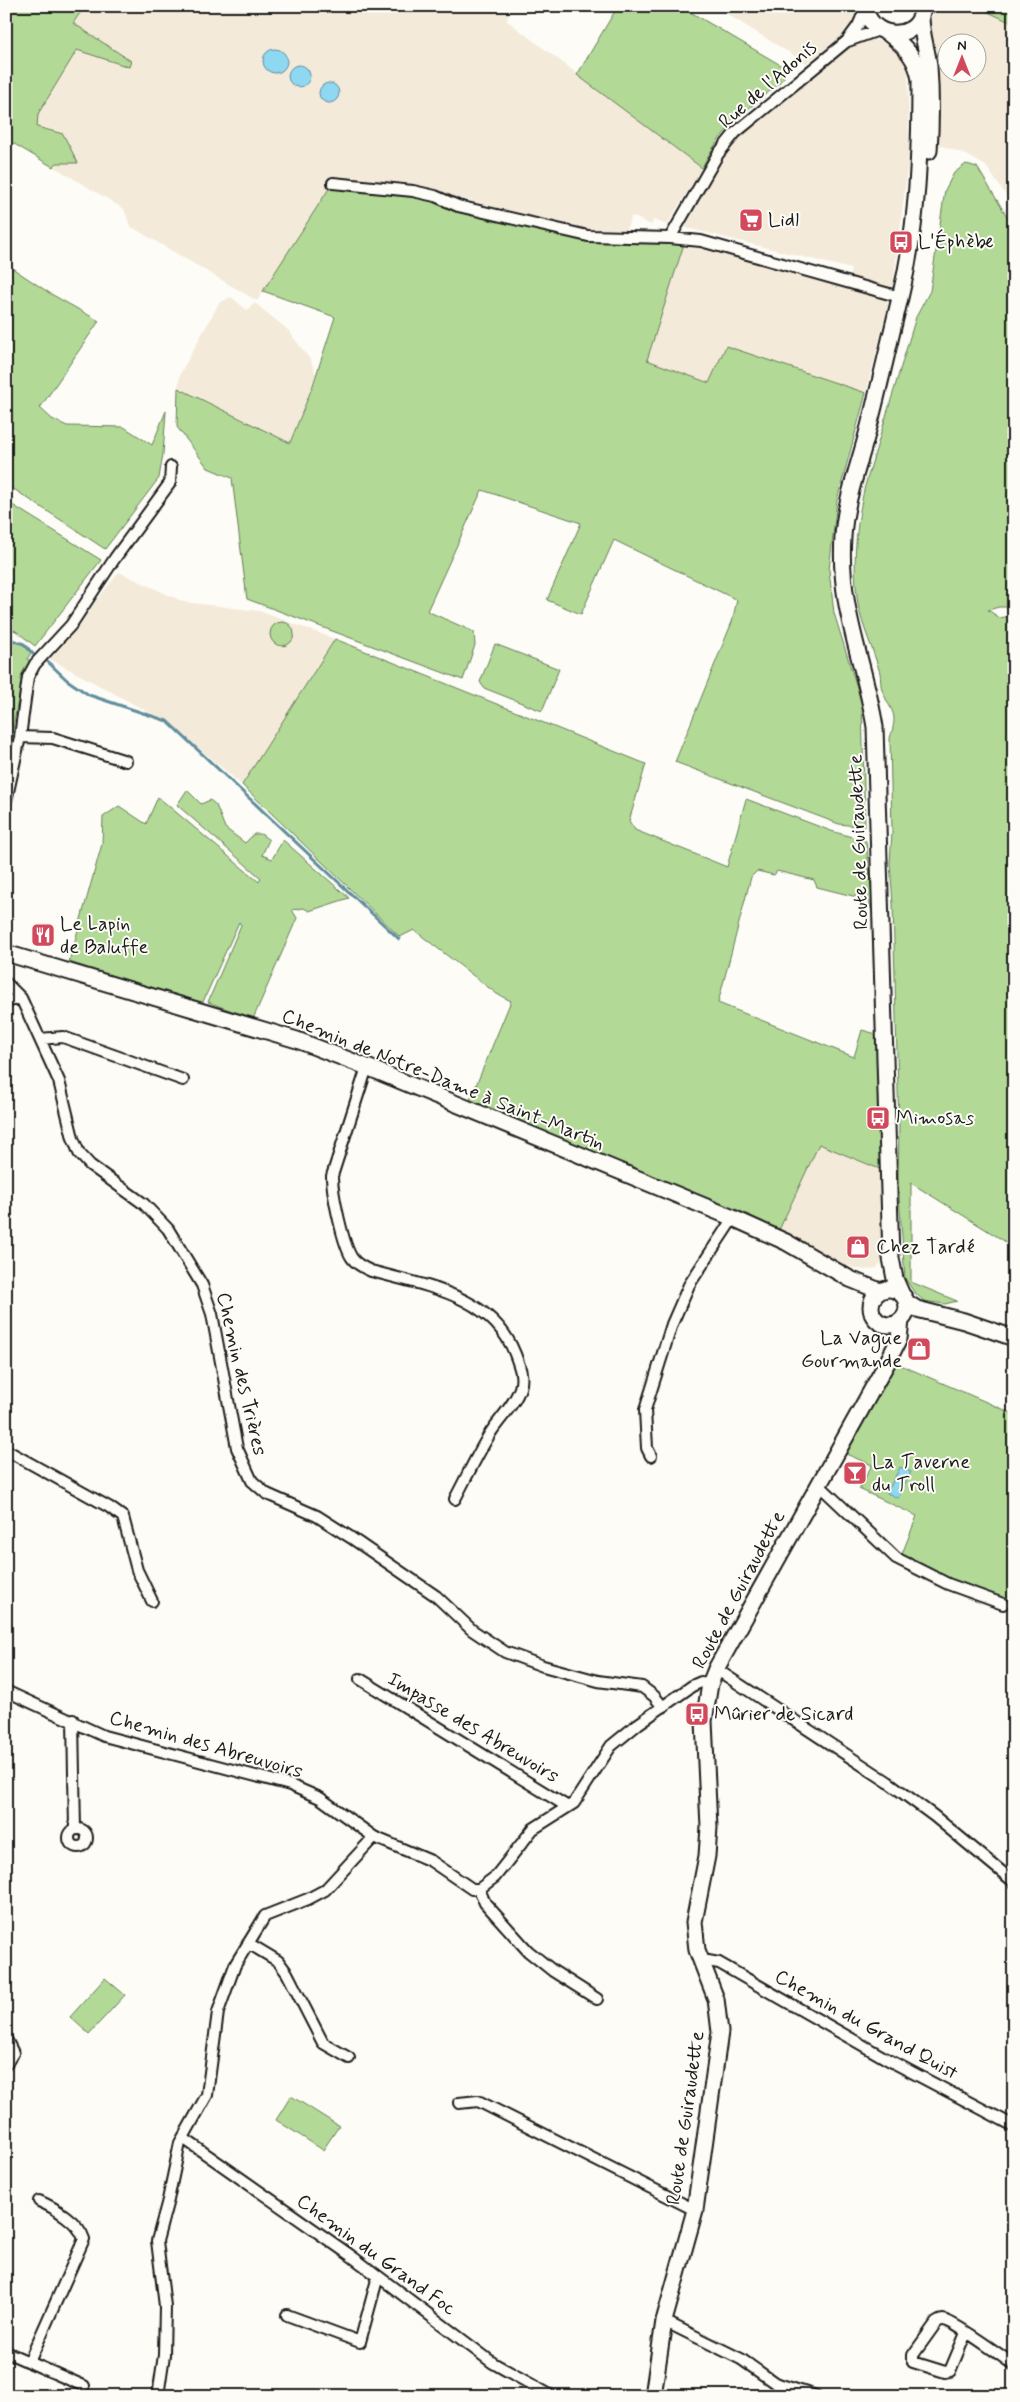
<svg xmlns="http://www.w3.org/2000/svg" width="1020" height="2402" viewBox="0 0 1020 2402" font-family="Mynerve,sans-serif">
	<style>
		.built { fill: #f4ead9; fill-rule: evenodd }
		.green { fill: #b2da96; stroke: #677b59 }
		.water { fill: #8fd8f1; stroke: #618d9c }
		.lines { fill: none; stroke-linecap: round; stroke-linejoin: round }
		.stream { stroke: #618d9c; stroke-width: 3 }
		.street-casing { stroke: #1c1c1c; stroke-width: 14 }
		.secondary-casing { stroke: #1c1c1c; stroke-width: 19 }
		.street { stroke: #fdfcf7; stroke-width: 10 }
		.secondary { stroke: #fdfcf7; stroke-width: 15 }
		.labels { text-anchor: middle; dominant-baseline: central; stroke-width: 4; stroke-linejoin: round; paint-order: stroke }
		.street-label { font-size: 20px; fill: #1c1c1c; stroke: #fdfcf7 }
		.poi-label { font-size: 20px; fill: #1c1c1c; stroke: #fdfcf7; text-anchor: start }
	</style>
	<rect width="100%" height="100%" fill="#fdfcf7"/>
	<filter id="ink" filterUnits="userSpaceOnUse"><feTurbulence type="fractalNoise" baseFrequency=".02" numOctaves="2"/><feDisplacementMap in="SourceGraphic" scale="10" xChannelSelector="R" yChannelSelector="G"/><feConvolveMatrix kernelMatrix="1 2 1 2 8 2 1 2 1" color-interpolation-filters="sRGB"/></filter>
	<g filter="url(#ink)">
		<!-- built -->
		<path class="built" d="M36,6H515L506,20L702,168L667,225L654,220L651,225L632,216L626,229H580L433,191L335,179L257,301L130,226L124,209L6,138V54Z
			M714,6H855L857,18L850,31L806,63Z
			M933,6H975L1014,24V207L986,166L965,154L939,145L938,64L930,32ZM948,42H978V72H948Z
			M870,39L886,41L895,48L908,65L909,155L893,286L866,393L726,346L709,383L647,360L684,244L848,286L851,269L683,227L723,156L738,137L819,68L855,43Z
			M231,297L247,310L255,303L288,330L311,361L316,374L290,443L178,389L180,374L219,303Z
			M119,572L184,602L259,611L335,639L242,785L169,723L50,659Z
			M819,1144L882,1170V1262L876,1268L865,1270L854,1268L818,1253L779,1230Z"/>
		<!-- green -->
		<path class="green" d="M6,6H85L73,23L131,61L129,67L77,50L38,114L37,127L63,134L78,163H57L53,167L6,139Z
			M618,6H680L784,67V77L778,84C746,111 720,129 702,168L577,75Z
			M975,6H1014V24Z
			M966,164L977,167L1014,228V607H999L988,610L1000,618L1014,615V1247L911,1183V1282L957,1301L945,1304L924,1301L914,1292L905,1278L898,1182L899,1128L893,904L890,863L892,832L890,738C899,711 891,713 883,692C880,686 881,679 880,673C874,650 862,627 858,604C852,564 856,525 865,486L916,317L930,291L945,190L954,173Z
			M330,187L373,188L424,196L466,214L594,242L684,244L647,360L709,383L726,346L866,393L837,500L829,570L834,613L862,704L865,827L839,824L675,762L732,622L737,600L614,540L581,614L547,600L581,523L482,490L427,611L474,632L475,645L463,680L247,599L232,478L208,468L177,427L178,388L290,443L313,385L335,317L263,291Z
			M6,264L51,294L99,321L40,408L52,419L67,426L124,427L152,445L166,411L163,454L159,478L105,549L6,484Z
			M6,501L101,560L35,646L16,631L6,628Z
			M270 634a12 12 0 1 1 24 0a12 12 0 1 1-24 0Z
			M6,638L24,644L31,653L27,659L32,662C15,685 11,753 6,783Z
			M335,639L646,764L629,821L635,830L727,867L746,799L831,831L866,841L876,929L869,900L817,887L814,880L777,871L774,875L757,871L751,877L718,1003L854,1057L862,1030L880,1035L882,1170L819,1144L779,1230L470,1100L511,1001L497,994L414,930L400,937L242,785Z
			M495,644L559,669L542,711L484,688L480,682Z
			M187,790L201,804L210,800L216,805L225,828L245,843L254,834H261L269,840L262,855L272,859L283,840L349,898L309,911L304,908L292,910L297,918L253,1019L208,1002L241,925L239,922L202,1004L69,962L102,844L103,817L119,806L146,824L158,797L259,882L261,878L177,805Z
			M896,1363L1014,1414V1602L1008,1603C971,1589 934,1577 902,1554L917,1516L859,1489L872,1465L846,1454Z
			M105,1978L125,1995L89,2034L70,2017Z
			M291,2096L339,2126L323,2150L276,2120Z"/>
		<!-- water -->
		<path class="water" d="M263 61a12 12 0 1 1 24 0a12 12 0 1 1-24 0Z
			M288 76a11 11 0 1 1 22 0a11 11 0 1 1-22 0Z
			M319 93a10 10 0 1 1 20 0a10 10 0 1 1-20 0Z
			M900,1467L911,1472L898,1498L887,1493Z"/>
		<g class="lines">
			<!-- stream -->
			<path class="stream" d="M6,638L24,644L33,654
				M48,662L67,680L89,695L167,721L399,939"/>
			<!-- street casing -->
			<g class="street-casing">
				<path id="street" d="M865,10L858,26L847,41L735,133L718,154L670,238L701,241L900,297
					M848,41L879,30
					M333,183L413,191L435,196L458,206L588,236L670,238
					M20,737L53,738L126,761
					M6,801L20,737L28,677L35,664L71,625L115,558L170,483L171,467
					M6,983L21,998L59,1081L73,1138L79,1153L90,1165L144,1204L168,1229L202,1285L212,1314L237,1448L252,1481L267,1494L317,1516L350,1537L436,1596L472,1630L505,1652L543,1666L598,1681L642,1687L654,1696L663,1707
					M6,1002L21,998
					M40,1039L63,1037L183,1080
					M367,1067L332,1176C332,1193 343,1245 352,1258C356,1264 364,1268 371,1271C426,1286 492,1295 515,1354C519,1365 524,1376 520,1388C515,1404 501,1417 491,1432C478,1453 467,1476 455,1499
					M6,1450L109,1507L123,1517L137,1570L152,1601
					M651,1456L647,1448L645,1410L672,1324L689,1285L733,1218
					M819,1485L896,1558L948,1584L1003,1604
					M716,1669L888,1782L934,1816L1014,1882
					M360,1679L568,1807
					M6,1691L104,1736L290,1785L320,1798L374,1837L431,1861L472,1889H479L495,1877L533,1829L574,1803L611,1746L638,1724L692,1686L701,1682L710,1684
					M73,1720L75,1829
					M69 1838a9 9 0 1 1 18 0a9 9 0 1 1-18 0Z
					M479,1889L485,1903L528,1951L553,1971L597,1999
					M248,1943L278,1961L287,1973L323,2043L349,2058
					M701,1963L708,1961L719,1963L885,2058L1014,2126
					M6,2039L13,2053L6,2064
					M459,2103L478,2101L695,2210
					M183,2138L350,2255L493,2363L552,2396
					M287,2315L360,2342L378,2276
					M664,2321L741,2359L775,2383L816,2396
					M966,2333L950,2371L945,2372L913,2362V2355L936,2323C939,2321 940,2320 943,2320C952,2320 1003,2357 1014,2365
					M6,2352L84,2386
					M29,2362L84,2239C79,2222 55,2208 39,2201
					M158,2396L164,2355L165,2306L157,2241L168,2200L180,2143L207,2095L218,2012L235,1965L265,1916L308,1899L325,1890L374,1837"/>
			</g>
			<!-- secondary casing -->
			<g class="secondary-casing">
				<path id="secondary" d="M865,6C868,38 915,44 922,12
					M921,16C921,34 927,49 929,66C931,94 931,122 929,151
					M889,34C906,47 917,59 920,80C920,153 918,226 900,298C889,343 879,389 867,434C858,468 845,502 843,537C838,608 864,659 875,727L891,1258L895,1279L902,1295
					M6,953L297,1040L367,1067L733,1218L786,1242L850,1279L880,1291
					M871 1307a18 18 0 1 1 36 0a18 18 0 1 1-36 0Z
					M906,1302L917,1309L964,1321L1014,1338
					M653,2396L664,2321L695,2210L720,2032L716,1999L697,1950L694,1922L707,1856L709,1827L704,1721L710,1684L716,1669L888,1361L899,1339L901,1320"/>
			</g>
			<!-- street -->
			<use href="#street" class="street"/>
			<!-- secondary -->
			<use href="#secondary" class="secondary"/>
		</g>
	</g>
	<!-- icons -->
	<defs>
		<g id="supermarket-square" transform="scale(1.25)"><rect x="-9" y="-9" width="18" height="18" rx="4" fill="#d1495b" stroke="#fdfcf7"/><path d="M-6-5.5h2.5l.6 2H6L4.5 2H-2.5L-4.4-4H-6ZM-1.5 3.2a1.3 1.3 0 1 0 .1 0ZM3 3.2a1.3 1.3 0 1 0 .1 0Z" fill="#fff"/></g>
		<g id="bus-square" transform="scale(1.25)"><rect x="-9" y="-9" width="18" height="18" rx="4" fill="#d1495b" stroke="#fdfcf7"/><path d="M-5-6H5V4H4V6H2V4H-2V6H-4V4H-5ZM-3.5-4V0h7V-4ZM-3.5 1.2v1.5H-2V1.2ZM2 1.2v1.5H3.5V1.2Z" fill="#fff"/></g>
		<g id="restaurant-square" transform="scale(1.25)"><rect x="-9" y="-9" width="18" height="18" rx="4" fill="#d1495b" stroke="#fdfcf7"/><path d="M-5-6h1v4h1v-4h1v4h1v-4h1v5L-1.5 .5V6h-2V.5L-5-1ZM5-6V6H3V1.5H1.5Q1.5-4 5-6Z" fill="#fff"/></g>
		<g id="shop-square" transform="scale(1.25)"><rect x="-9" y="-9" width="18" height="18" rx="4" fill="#d1495b" stroke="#fdfcf7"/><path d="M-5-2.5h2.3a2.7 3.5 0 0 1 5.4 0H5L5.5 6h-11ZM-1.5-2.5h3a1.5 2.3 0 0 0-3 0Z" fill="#fff"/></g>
		<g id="bar-square" transform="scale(1.25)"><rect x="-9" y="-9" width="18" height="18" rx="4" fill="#d1495b" stroke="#fdfcf7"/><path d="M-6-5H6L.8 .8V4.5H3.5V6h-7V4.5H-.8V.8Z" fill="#fff"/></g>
	</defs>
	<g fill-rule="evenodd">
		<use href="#supermarket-square" x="751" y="220"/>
		<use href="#bus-square" x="901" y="242"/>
		<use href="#restaurant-square" x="43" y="935"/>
		<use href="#bus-square" x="878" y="1118"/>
		<use href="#shop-square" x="858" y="1247"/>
		<use href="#shop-square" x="919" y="1349"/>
		<use href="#bar-square" x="855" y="1473"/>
		<use href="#bus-square" x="697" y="1714"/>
	</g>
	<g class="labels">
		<!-- street labels -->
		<g class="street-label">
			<text transform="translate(768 85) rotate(-41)">Rue de l'Adonis</text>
			<text transform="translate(859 842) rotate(-92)">Route de Guiraudette</text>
			<text transform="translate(443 1080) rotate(22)">Chemin de Notre-Dame à Saint-Martin</text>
			<text transform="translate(241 1374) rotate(77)">Chemin des Trières</text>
			<text transform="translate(739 1590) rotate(-62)">Route de Guiraudette</text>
			<text transform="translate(473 1728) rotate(31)">Impasse des Abreuvoirs</text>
			<text transform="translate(206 1745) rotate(16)">Chemin des Abreuvoirs</text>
			<text transform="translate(866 2025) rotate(29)">Chemin du Grand Quist</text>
			<text transform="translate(686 2118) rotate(-82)">Route de Guiraudette</text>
			<text transform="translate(376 2255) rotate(36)">Chemin du Grand Foc</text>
		</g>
		<!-- poi labels -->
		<g class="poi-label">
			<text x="768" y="220">Lidl</text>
			<text x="918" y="242">L'Éphèbe</text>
			<text x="60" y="924">Le Lapin<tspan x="60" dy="23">de Baluffe</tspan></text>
			<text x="896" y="1118">Mimosas</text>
			<text x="876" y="1247">Chez Tardé</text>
			<text x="902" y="1338" text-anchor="end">La Vague<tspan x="902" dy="23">Gourmande</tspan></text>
			<text x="872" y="1462">La Taverne<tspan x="872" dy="23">du Troll</tspan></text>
			<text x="714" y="1714">Mûrier de Sicard</text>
		</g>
	</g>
	<!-- margin -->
	<rect width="1020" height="2402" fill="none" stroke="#fdfcf7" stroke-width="25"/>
	<rect x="12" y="12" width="995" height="2377" fill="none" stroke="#1c1c1c" stroke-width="2" filter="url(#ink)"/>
	<!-- north arrow -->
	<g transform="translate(962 58)"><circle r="24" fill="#fdfcf7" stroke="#a3a29f"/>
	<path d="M0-4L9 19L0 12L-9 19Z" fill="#d1495b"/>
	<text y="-8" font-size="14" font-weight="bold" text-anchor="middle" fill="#1c1c1c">N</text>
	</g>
</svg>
